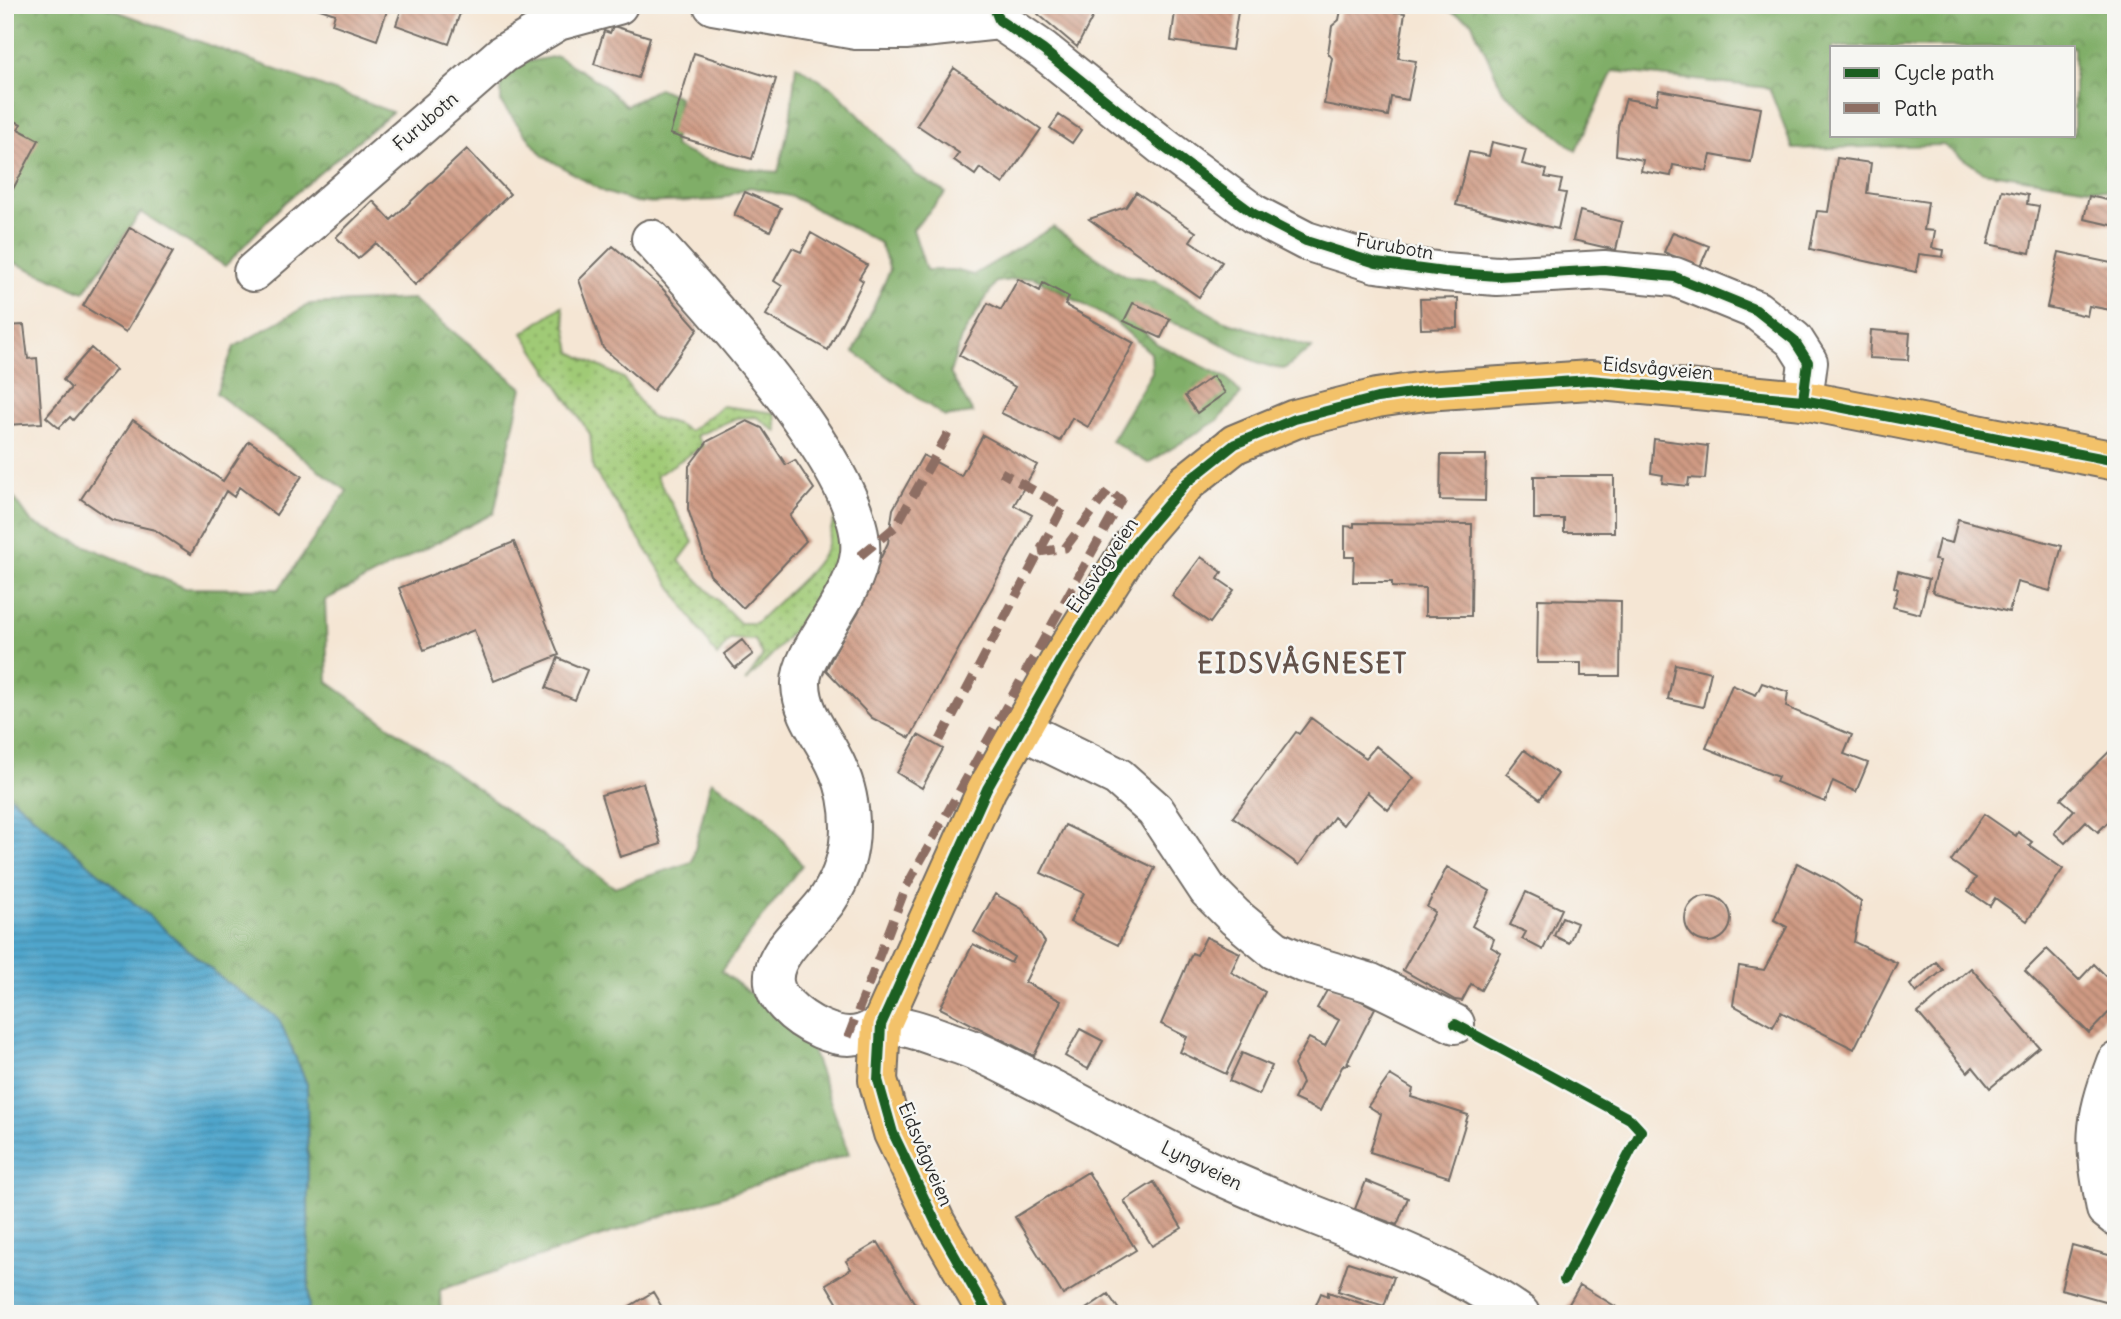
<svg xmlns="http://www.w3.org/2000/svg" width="2121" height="1319" viewBox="0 0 2121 1319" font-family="Delius,sans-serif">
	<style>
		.forest { fill: url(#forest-crowns); stroke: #566c49; stroke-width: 2; fill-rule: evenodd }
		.garden { fill: url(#garden-dots); stroke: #667a50; stroke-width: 2 }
		.water { fill: url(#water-rules); stroke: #3d687c; stroke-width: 2 }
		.building { fill: url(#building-back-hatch) }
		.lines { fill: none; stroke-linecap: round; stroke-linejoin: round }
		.minor-casing { stroke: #726c66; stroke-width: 42 }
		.major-casing { stroke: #726c66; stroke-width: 42 }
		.minor { stroke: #fff; stroke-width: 38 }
		.major { stroke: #f3c26a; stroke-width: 38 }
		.quiet { stroke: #8d6e63; stroke-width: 9; stroke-dasharray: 18 9; stroke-linecap: butt }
		.cycleway-casing { stroke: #f6f6f2; stroke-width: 15 }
		.cycleway { stroke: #1b5e20; stroke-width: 10 }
		.labels { text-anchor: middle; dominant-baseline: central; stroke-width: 5; stroke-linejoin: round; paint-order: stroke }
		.street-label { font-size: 19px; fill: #2b2b2b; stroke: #f6f6f2 }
		.district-label { font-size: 26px; font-weight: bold; letter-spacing: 2px; fill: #64524a; stroke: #f6f6f2 }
	</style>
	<defs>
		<pattern id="forest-crowns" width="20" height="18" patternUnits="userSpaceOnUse" patternTransform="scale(1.75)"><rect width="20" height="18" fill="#80ae67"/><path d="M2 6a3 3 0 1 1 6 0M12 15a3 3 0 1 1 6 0" fill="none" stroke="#698e55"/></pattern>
		<pattern id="garden-dots" width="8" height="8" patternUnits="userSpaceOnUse" patternTransform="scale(1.75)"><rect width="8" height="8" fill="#a0ca76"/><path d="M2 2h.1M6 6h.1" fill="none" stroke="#83a461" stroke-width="1.8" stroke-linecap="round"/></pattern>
		<pattern id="water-rules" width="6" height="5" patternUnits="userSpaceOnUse" patternTransform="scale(1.75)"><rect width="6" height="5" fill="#4fa6cc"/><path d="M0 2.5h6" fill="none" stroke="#4287a6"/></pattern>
		<pattern id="building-back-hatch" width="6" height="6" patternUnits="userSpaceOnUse" patternTransform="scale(1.75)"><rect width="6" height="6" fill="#cf9a83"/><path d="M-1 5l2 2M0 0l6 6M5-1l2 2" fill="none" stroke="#a87e6b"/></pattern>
	</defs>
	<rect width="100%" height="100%" fill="#f6f6f2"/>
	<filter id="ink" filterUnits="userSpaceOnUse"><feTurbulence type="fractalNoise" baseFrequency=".0143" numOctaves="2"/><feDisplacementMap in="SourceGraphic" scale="14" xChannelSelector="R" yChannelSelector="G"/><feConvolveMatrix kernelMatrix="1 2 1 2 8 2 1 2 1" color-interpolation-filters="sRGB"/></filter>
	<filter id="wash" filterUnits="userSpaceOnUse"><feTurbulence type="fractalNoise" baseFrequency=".00686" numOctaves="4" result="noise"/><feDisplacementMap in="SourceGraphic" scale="28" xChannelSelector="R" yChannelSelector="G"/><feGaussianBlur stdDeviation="1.57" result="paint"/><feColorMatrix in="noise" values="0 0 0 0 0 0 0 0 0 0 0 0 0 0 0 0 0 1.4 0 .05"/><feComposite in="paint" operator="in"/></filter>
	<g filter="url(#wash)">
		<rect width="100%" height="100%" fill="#f5e6d4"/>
		<!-- forest -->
		<path class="forest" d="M5,5H100L392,112L284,203L225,266L141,212L84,292L5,259Z
			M817,5H939C897,14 860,15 817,5Z
			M1437,5H2116V192L1983,172L1943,145L1793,149L1769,88L1613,71L1576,151L1503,91L1471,21ZM1832,47H2074V135H1832Z
			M557,56L602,84L626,106L659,88L679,97L674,146C708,165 740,169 778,172L790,122L796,65L835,90L915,174L946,193L913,229L926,270H954L973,275L1053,227L1124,275L1154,280L1222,320L1312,348L1284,369C1255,366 1233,349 1207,336C1182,324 1155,317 1127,316L1157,344L1227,378L1241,394L1218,420L1148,463L1111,441L1152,372L1151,353L1114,321L1033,277L996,282L961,338L950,373L973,413L945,417L854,352L890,270L880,243L793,197L750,187L718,200L639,203L604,192L542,155L501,103V83L516,64Z
			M413,299L522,388L494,513L325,600L328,682L614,887L692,862L711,781L764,816L802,865L721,971L807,1036L849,1154L440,1290L441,1314H309L307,1084L279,1020L221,978L5,792V485L32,523L185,588L279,589L347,491L216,393L234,347L310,304Z"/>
		<!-- garden -->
		<path class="garden" d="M562,306L571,352L623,378L650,417L677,424L689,431L722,406L775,413L777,432L757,417L736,418L696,436L703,446L656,476L693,542L679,561L740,623H756C777,601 809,578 824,552C829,543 830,528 836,516L847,553C818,600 786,644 745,682L763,656L755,640L730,639L717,656L593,469L590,434L523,333Z"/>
		<!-- water -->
		<path class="water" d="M5,792L221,978L279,1019L307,1084L309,1314H5Z"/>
		<g id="blocks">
			<!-- building -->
			<path class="building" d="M389,5L377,40L332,24L335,14L311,6Z
				M403,5H463L449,44L396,25Z
				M1042,5H1099L1077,47L1038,14Z
				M1176,5H1239L1232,50L1171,41Z
				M1342,5L1405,13L1398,58L1416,61L1408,100L1391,97L1388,116L1324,104L1332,58L1328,53L1332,26L1339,20Z
				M613,26L650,37L638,78L594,64L604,31L610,33Z
				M694,53L776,79L752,159L670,134Z
				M954,68L1041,129L1003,184L980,168L975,175L954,160L959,153L917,125Z
				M1659,90L1761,108L1751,162L1711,155L1707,171L1673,165L1671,176L1641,171L1643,160L1616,155L1618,126L1626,99L1656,104Z
				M1059,115L1081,130L1072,143L1050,128Z
				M5,116L21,124L18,129L39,140L5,204Z
				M1492,142L1526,150L1522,164L1547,170L1545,177L1562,180L1559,192L1566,193L1558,229L1456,205L1469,152L1489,156Z
				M467,149L510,194L415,285L376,243L358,259L336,237L373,201L391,220Z
				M1837,158L1871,163L1867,193L1928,202L1924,230L1935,231L1932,248L1944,250L1943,257L1919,254L1916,272L1810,249L1817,211L1828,212Z
				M2002,190L2028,195L2027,204L2039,206L2030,253L1988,244Z
				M745,192L781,208L770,231L734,215Z
				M1136,192L1196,232L1190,241L1222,262L1199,297L1089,219L1126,207Z
				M2089,196L2116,202V226L2084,219Z
				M1580,211L1622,222L1616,250L1573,240Z
				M130,227L173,252L126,332L83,306Z
				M1673,232L1709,246L1700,267L1664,252Z
				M811,233L867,265L859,278L863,281L828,350L766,315L782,286L774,281L792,248L801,252Z
				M613,246L662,288L698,329L653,391L603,348L579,280Z
				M2059,252L2116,264V311L2089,306L2087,316L2047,307Z
				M1018,279L1040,291L1043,283L1069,297L1065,305L1134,343L1088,427L1072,418L1060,441L1001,413L1015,387L959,355L988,303L1001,310Z
				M1458,298V328L1421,329L1420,299Z
				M1133,303L1170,319L1161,338L1124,321Z
				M24,325L28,359L37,358L42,423L5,425V326Z
				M1871,330L1910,333L1908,360L1869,358Z
				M91,348L116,370L73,420L70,417L59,428L46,417L71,388L63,380Z
				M1213,376L1225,393L1197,413L1185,396Z
				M133,420L223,481L249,441L302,476L276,515L239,487L234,497L226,491L191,554L155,530L112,520L81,499Z
				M747,421L762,428L786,465L795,460L814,489L790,516L806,541L743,608L710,575L688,509L689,466L708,441Z
				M983,435L1037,465L1014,505L1032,515L910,738L872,718L826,670L888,543L893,509L923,455L961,476Z
				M1654,439L1708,446L1705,479L1689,478L1688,486L1662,483L1663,475L1651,473Z
				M1441,455H1486L1485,501L1440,500Z
				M1534,476H1614V532H1564V519H1534Z
				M1958,519L2062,546L2050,591L2017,582L2009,612L1935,593L1932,590L1940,561L1934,560L1939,540L1952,543Z
				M1354,523L1472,524L1471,616H1425V588L1392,587V582H1353L1354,557H1345V526L1354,527Z
				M514,542L559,655L494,681L474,630L424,650L399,588Z
				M1201,557L1222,572L1218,579L1234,590L1210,623L1172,596Z
				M1898,571L1929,579L1920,614L1893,607L1898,589L1894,587Z
				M1538,599L1621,601L1620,676H1581V663H1537Z
				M742,640L753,654L735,668L724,654Z
				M558,658L587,670L575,700L546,688Z
				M1675,664L1711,672L1703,707L1668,699Z
				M1762,683L1788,692L1786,707L1852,735L1844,754L1868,763L1856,792L1833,781L1825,802L1776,782L1778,777L1706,748L1732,685L1756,695Z
				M1311,718L1366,758L1376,746L1414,778L1388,810L1367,792L1343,825L1334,817L1299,865L1233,817L1296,732L1299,734Z
				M918,735L943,749L922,788L897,773Z
				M2116,745V814L2098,832L2086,821L2065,843L2054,833L2074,810L2061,799Z
				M1524,750L1558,774L1540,799L1506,774Z
				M643,783L661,844L620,857L601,795Z
				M1984,814L2016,836L2018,832L2032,842L2029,845L2063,869L2027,921L1995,898L1990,906L1968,891L1976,878L1951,861Z
				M1065,825L1155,868L1118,945L1070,922L1084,893L1041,873Z
				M1797,863L1832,881L1861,902L1854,942L1897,963L1854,1049L1781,1012L1773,1027L1733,1005L1739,966L1764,970L1787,927L1774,920Z
				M1447,867L1490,891L1472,926L1494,939L1491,947L1501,953L1481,990L1471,984L1462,1001L1455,1000L1403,970L1435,912L1427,907Z
				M1526,892L1562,909L1543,950L1522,939L1526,932L1510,925Z
				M995,894L1022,909L1045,942L1025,982L1061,1001L1034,1056L940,1008L973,944L1011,963L1014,957L974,932Z
				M1685 919a23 23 0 1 1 46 0a23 23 0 1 1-46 0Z
				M1562,917L1577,923L1569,943L1554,936Z
				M1206,937L1240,953L1231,972L1265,992L1226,1074L1180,1052L1187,1037L1161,1024L1192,953L1197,955Z
				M2047,949L2079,980L2094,964L2116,986V1005L2089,1033L2025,971Z
				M1936,962L1943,970L1916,993L1910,985Z
				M1971,968L2039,1047L1990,1088L1973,1067L1968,1072L1918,1013Z
				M1330,985L1375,1008L1347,1063L1349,1064L1343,1065L1320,1111L1294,1099L1302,1083L1294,1065L1309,1038L1325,1046L1339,1020L1317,1008Z
				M1080,1029L1103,1041L1088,1069L1065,1056Z
				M1242,1053L1272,1066L1259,1095L1229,1081Z
				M1390,1075L1413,1089L1411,1097L1468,1115L1449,1177L1370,1152L1381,1114L1368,1106Z
				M1088,1172L1136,1250L1063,1295L1015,1217Z
				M1366,1181L1408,1198L1397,1225L1355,1209Z
				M1154,1182L1182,1228L1152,1246L1124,1201Z
				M878,1242L921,1314H844L826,1284L851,1269L846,1261Z
				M2072,1245L2116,1257V1273L2108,1302L2061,1289Z
				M1348,1262L1394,1277L1384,1306L1338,1291Z
				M1580,1285L1628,1314H1563Z
				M653,1292L666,1314H635L630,1306Z
				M1328,1292L1390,1313V1314H1312L1321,1293L1328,1296Z
				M1108,1294L1122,1314H1090L1086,1309Z"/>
		</g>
	</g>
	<g filter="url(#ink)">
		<use href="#blocks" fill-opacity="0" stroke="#726c66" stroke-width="2"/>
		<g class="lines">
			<!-- minor casing -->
			<g class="minor-casing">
				<path id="minor" d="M713,5L856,30H905L999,20
					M993,5L999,20L1043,50L1165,148L1254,214L1306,241L1376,263L1444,272L1497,276L1604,270L1675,277L1756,310L1794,340L1808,362L1803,400
					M651,239C706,299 868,474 860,553C856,597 800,651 801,684C802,717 826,740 838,769C846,786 850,808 850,827C850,853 842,878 828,899C809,929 748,966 786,1005C803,1023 837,1042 862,1034C870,1032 876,1026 885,1025C908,1025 930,1035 951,1042C984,1052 1014,1070 1044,1085C1107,1117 1169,1153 1234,1182C1329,1224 1434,1254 1520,1314
					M253,272L503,54L558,21L618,5
					M1020,729L1118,777L1155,810L1208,890L1235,917L1275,950L1304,963L1371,983L1455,1024
					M2116,1062C2092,1126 2094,1143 2106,1209L2116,1217"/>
			</g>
			<!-- major casing -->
			<g class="major-casing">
				<path id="major" d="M988,1314L936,1223L893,1133L878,1080L881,1025L987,789L1059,662L1135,542L1186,483L1235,444L1295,419L1377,398L1425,391L1590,380L1803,400L2116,461"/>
			</g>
			<!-- minor -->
			<use href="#minor" class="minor"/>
			<!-- major -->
			<use href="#major" class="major"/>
			<!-- quiet -->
			<path class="quiet" d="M860,556L896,526L948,433
				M940,740L1063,507L1001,472
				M848,1037L906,887L1121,500L1109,490L1065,548L1039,552"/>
			<!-- cycleway casing -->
			<g class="cycleway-casing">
				<path id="cycleway" d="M993,5L999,20L1043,50L1165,148L1254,214L1306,241L1376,263L1444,272L1497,276L1604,270L1675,277L1756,310L1794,340L1808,362L1803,400
					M1455,1024L1630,1119L1641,1131L1564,1280
					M988,1314L936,1223L893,1133L878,1080L881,1025L987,789L1059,662L1135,542L1186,483L1235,444L1295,419L1377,398L1425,391L1590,380L1803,400L2116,461"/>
			</g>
			<!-- cycleway -->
			<use href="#cycleway" class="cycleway"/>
		</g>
	</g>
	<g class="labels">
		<!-- street labels -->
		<g class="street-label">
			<text transform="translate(425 121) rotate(-41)">Furubotn</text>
			<text transform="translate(1395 246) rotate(10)">Furubotn</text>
			<text transform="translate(1658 368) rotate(5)">Eidsvågveien</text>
			<text transform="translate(1102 565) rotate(-56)">Eidsvågveien</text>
			<text transform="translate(926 1154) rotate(67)">Eidsvågveien</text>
			<text transform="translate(1202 1165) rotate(26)">Lyngveien</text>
		</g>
		<!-- district labels -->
		<g class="district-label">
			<text x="1303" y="663">EIDSVÅGNESET</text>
		</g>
	</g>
	<!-- margin -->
	<rect width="2121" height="1319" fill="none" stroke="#f6f6f2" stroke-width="28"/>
	<!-- legend -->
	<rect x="1830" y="46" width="245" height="91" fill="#f6f6f2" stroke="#a5a5a2" stroke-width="2"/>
	<rect x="1844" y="68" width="35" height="10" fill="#1b5e20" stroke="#a5a5a2" stroke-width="2"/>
	<text x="1894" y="80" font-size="21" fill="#2b2b2b">Cycle path</text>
	<rect x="1844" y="103" width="35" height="10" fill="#8d6e63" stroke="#a5a5a2" stroke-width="2"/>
	<text x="1894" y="116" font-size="21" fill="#2b2b2b">Path</text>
</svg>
